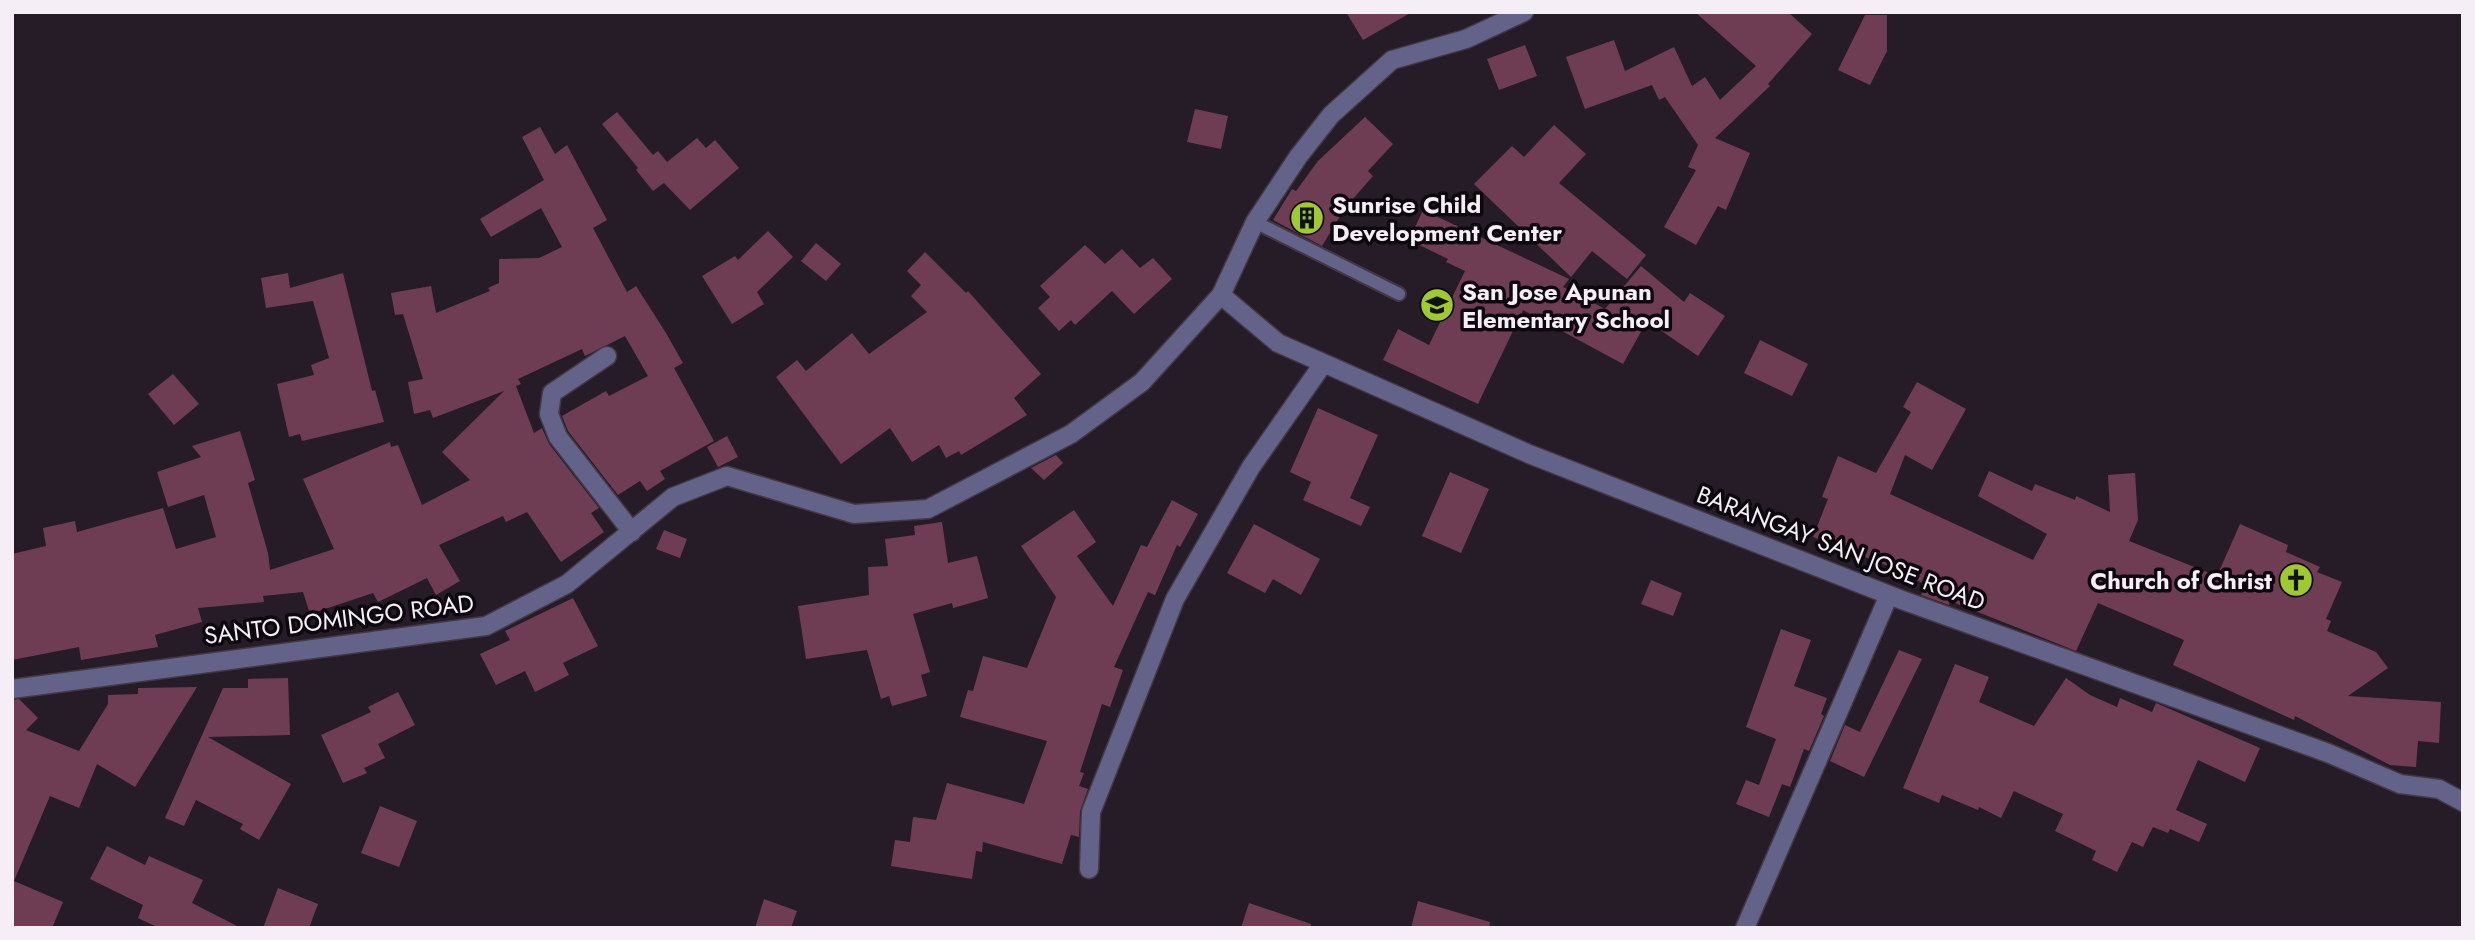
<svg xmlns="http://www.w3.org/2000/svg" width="2475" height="940" viewBox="0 0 2475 940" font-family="Jost,sans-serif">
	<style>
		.building { fill: #6e3d53 }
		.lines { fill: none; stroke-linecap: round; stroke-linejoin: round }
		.service-casing { stroke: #433945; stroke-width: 16 }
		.minor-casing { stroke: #433945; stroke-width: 21 }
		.tertiary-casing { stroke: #433945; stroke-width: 21 }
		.service { stroke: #636288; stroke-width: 12 }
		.minor { stroke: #636288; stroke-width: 18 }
		.tertiary { stroke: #636288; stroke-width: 18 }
		.labels { text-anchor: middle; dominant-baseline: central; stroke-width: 7; stroke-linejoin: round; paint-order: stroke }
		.poi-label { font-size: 24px; font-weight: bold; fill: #f5eef7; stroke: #0c080d; text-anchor: start }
		.street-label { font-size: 24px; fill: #f5eef7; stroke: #0c080d }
	</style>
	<rect width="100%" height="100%" fill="#261c28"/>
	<!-- building -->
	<path class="building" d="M1346,12H1412L1363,40Z
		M1695,12H1788L1812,34L1768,84L1770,86L1715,138L1750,153L1726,210L1718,206L1696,245L1664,227L1696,170L1688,167L1698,145L1665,97L1659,100L1652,85L1585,109L1566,57L1614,40L1625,71L1674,47L1692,86L1705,77L1720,100L1756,66Z
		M1865,15H1887V51L1870,85L1838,70Z
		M1525,45L1537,76L1499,90L1487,59Z
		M1195,109L1228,116L1221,149L1187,142Z
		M617,112L653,155L658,151L667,162L697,138L706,148L715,140L739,168L690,210L664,183L653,191L636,170L638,168L602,124Z
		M1365,117L1393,144L1368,171L1373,176L1345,208L1322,246L1273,220L1292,189L1296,191L1318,161Z
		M1554,125L1586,154L1559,183L1646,255L1627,279L1592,251L1571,277L1474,184L1512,146L1524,157Z
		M540,127L555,154L567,145L607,220L593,228L627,292L636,286L666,333L683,363L674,368L714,441L660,471L665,479L647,491L640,481L618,495L568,431L562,416L606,391L609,396L648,376L625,336L585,356L582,349L518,379L521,384L516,386L534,433L542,428L549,444L599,508L591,513L604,532L561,562L527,512L506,522L503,516L439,545L460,581L436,595L427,578L378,602L373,593L310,614L303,592L263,596L264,602L198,608L202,622L155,635L158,647L81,660L79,647L12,660V554L46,546L43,528L75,521L77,532L163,508L176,549L216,537L204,495L168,507L157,472L201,457L192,446L240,431L255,480L248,483L268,553L270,570L334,549L303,479L390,442L391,447L398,445L422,505L470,480L442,452L504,391L433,418L430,410L414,414L408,382L423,379L403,314L395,315L391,293L431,286L436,313L490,291L488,288L499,283V259L539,258L562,247L541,208L491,237L480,219L544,180L522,137Z
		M1423,210L1569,279L1563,287L1605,309L1641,266L1684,302L1690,293L1725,316L1698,356L1647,321L1623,364L1523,310L1478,404L1383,360L1398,329L1429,345L1465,271L1446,262L1448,259L1409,240Z
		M768,231L793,257L757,292L764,304L732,324L702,276L735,256L738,260Z
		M816,243L841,264L826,281L801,261Z
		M1085,245L1105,264L1122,249L1140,268L1153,258L1172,279L1134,314L1112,291L1075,325L1071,320L1059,331L1038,308L1050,297L1040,286Z
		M925,252L966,293L968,291L1041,374L1014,398L1027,415L961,455L959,451L946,458L939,445L912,462L890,428L841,464L776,377L797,360L806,371L852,333L869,354L927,312L911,296L921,285L907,271Z
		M288,273L290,288L343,273L372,391L375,390L384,422L302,441L300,434L289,437L277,384L314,375L311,365L329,358L313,301L266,308L261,278Z
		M1760,340L1808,364L1792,396L1744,373Z
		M173,374L199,404L174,425L148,394Z
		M1917,382L1966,409L1932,470L1905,455L1890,494L2033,560L2047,534L1978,496L1989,471L2032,491L2035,484L2075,500L2076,496L2110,512L2108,475L2135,473L2138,520L2129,541L2217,576L2240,524L2288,545L2286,552L2320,567L2317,572L2342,582L2326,619L2331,621L2327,631L2376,652L2388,668L2348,696L2441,702L2439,743L2418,741L2416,767L2390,765L2295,716L2294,720L2173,665L2184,640L2098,603L2076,651L1950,601L1949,605L1921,595L1926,585L1891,567L1813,537L1828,499L1822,497L1838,456L1876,473L1911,412L1903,407Z
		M1318,408L1378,435L1350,498L1370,507L1361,526L1303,500L1311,482L1290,472Z
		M727,436L738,457L718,467L707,447Z
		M1056,455L1063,463L1044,480L1031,468Z
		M1450,472L1489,489L1461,553L1422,536Z
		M1172,500L1198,514L1180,547L1177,545L1155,595L1148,592L1114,667L1123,670L1110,707L1102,704L1080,772L1084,773L1079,786L1088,789L1080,811L1079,837L1071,835L1062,864L983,842L982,852L976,851L972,879L891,866L895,840L910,842L913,817L936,820L947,783L1024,804L1047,741L960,717L968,690L973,691L983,656L1027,668L1056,597L1021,546L1074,510L1096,542L1077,556L1113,606L1141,545L1147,547Z
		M942,522L948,563L977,556L988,598L953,608L952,603L913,614L930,672L921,675L927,696L892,706L889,696L881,699L867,650L806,659L798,606L869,595L868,567L888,566L885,539L915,535L914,526Z
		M1254,524L1320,559L1301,595L1273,579L1265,593L1227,573Z
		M664,530L687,539L680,558L656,549Z
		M1651,580L1682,593L1673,616L1641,604Z
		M573,598L598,646L563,663L569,675L535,692L525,671L496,685L480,654L510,640L505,631Z
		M1781,629L1811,640L1794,686L1827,698L1821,714L1824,716L1809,751L1804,749L1790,787L1782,784L1769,817L1736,804L1746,780L1759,785L1776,739L1746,727Z
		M1899,650L1922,659L1864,777L1830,761L1845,725L1860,732Z
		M1955,664L1989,677L1979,702L2034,726L2066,678L2090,695L2117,707L2120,698L2152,712L2156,703L2260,748L2245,782L2198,760L2176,810L2207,824L2199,842L2170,829L2168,833L2153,827L2143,847L2132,842L2117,872L2092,860L2096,851L2055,831L2063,814L2014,791L2001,818L1979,807L1978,810L1942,795L1939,803L1903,788Z
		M288,678L290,735L208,737L291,784L259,840L240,829L243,824L196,800L184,826L165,818L223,688H248V679Z
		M197,687L135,787L97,764L79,808L50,796L14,881L63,902L52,928H12V700L19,699L38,718L26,730L79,751L108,704V695L138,694V688Z
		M398,692L415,725L378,744L385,758L364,768L367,773L343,783L321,735L371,712L368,707Z
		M380,806L417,821L399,867L361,853Z
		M107,846L145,865L149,856L203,880L192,903L241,928H159L138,918L143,905L90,879Z
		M278,888L318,904L309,928H263Z
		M764,899L797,911L791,928H755Z
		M1418,901L1490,922L1489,928H1411Z
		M1249,903L1311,924L1310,928H1241Z"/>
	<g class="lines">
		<!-- service casing -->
		<g class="service-casing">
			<path id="service" d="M1255,222L1399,294"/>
		</g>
		<!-- minor casing -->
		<g class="minor-casing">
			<path id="minor" d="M1221,295L1278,343L1529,454L1902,600L2328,753L2400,784L2439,789L2463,802
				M607,356L552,393L549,414L558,437L632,532
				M1089,869L1091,812L1175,599L1251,467L1323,364
				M1745,928L1889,595"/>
		</g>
		<!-- tertiary casing -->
		<g class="tertiary-casing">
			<path id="tertiary" d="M12,689L486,626L567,584L673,497L727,476L854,514L928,509L1071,434L1142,382L1221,295L1255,222L1298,157L1331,115L1392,60L1466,39L1524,12"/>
		</g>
		<!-- service -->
		<use href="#service" class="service"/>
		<!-- minor -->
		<use href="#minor" class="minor"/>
		<!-- tertiary -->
		<use href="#tertiary" class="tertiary"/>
	</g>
	<!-- icons -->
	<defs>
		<g id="building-disc" transform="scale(1.75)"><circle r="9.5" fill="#9fca2d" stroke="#0c080d"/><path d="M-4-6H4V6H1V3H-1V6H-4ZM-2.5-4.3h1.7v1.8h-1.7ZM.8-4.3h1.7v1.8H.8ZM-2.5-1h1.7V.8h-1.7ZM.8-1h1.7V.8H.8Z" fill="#111"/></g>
		<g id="school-disc" transform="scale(1.75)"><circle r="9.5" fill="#9fca2d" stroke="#0c080d"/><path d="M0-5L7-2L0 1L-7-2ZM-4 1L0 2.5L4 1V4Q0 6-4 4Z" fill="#111"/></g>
		<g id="church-disc" transform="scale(1.75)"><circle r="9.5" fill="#9fca2d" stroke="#0c080d"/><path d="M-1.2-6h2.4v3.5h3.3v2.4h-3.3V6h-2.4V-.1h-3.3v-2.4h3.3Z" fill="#111"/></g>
	</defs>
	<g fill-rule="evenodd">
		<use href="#building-disc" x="1307" y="218"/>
		<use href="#school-disc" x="1437" y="305"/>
		<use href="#church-disc" x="2296" y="580"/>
	</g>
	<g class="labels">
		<!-- poi labels -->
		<g class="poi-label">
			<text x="1332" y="204">Sunrise Child<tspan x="1332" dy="28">Development Center</tspan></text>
			<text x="1462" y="291">San Jose Apunan<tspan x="1462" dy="28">Elementary School</tspan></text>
			<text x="2272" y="580" text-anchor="end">Church of Christ</text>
		</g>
		<!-- street labels -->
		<g class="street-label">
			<text transform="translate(1841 548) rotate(21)">BARANGAY SAN JOSE ROAD</text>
			<text transform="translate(339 619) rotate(-7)">SANTO DOMINGO ROAD</text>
		</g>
	</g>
	<!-- border -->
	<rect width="2475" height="940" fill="none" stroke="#f5eef7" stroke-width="28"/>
</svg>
